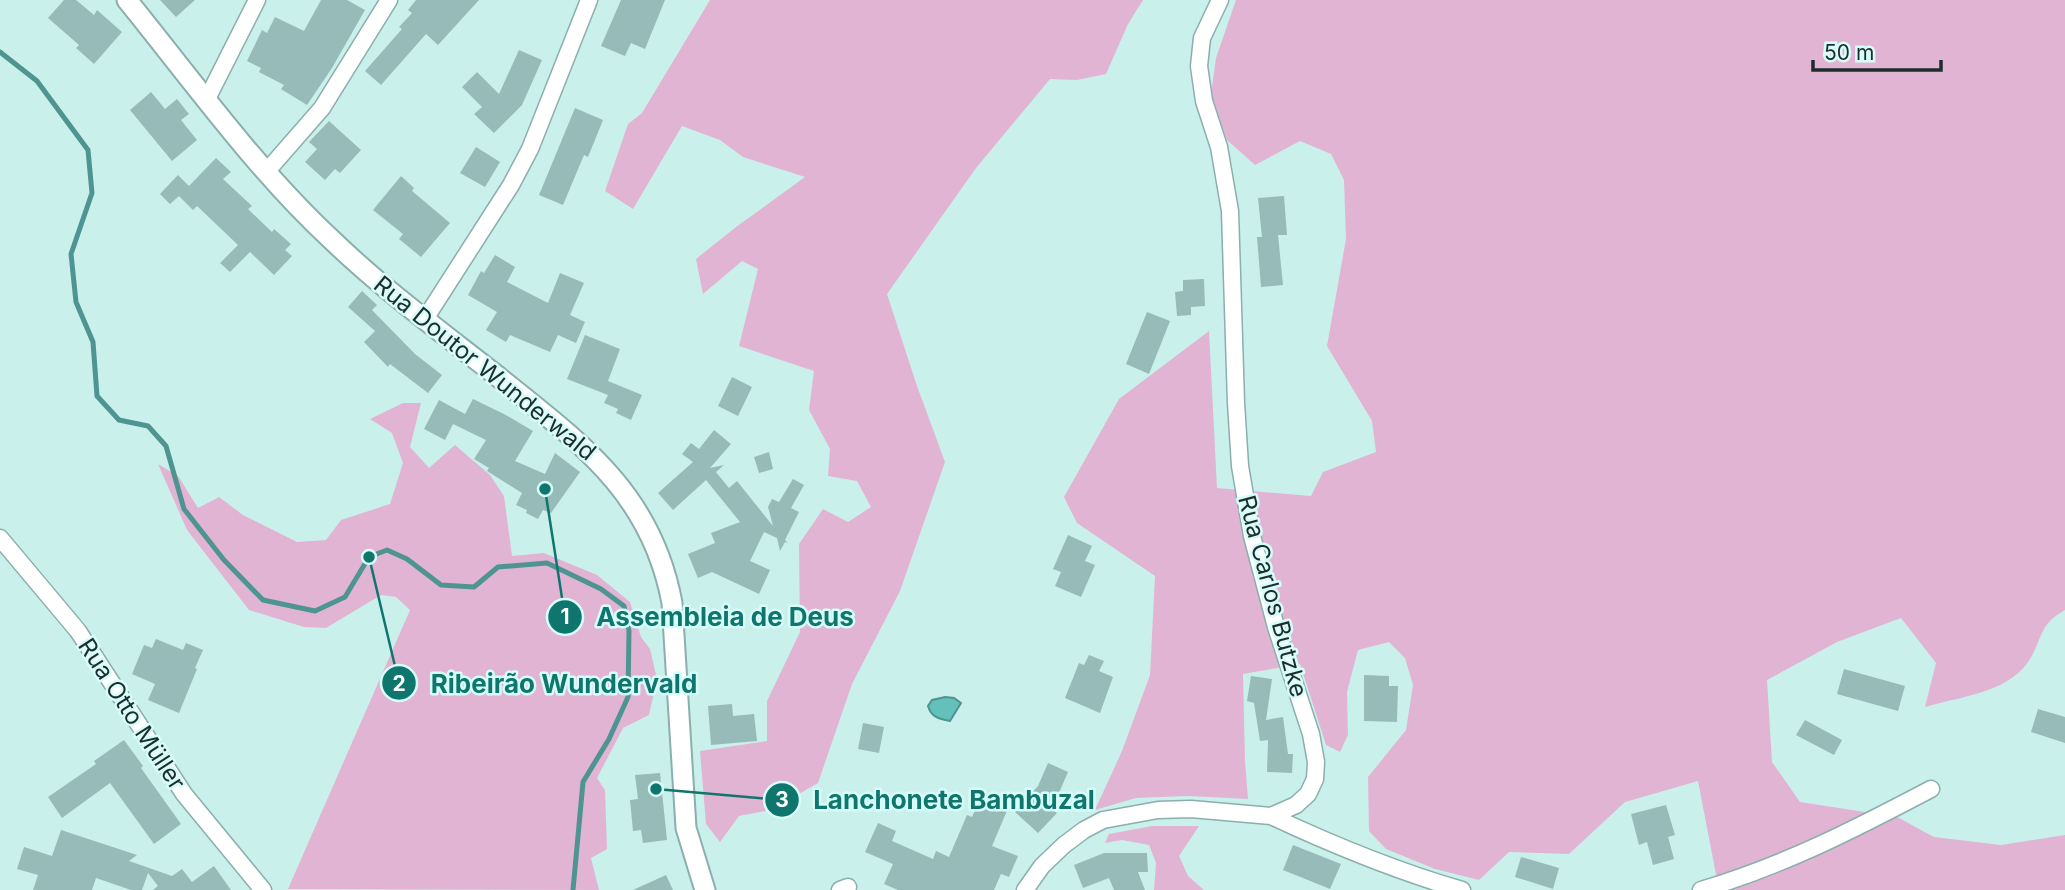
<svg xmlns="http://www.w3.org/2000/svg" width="2065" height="890" viewBox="0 0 2065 890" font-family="Inter,sans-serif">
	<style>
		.green { fill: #e2b4d4 }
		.water { fill: #63c0bb; stroke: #4e9490; stroke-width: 2 }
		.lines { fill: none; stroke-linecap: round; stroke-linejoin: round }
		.stream { stroke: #4e9490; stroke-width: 5 }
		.building { fill: #97bbb8 }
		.minor-casing { stroke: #8bafac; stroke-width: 19 }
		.tertiary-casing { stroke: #8bafac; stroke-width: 23 }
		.minor { stroke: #fff; stroke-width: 16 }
		.tertiary { stroke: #fff; stroke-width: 19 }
		.labels { text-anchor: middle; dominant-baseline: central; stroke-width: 5; stroke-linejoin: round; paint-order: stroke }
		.street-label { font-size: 24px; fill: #1e2d2c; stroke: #d7fdfa }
		.leader { fill: none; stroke: #0f766e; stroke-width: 2.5 }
		.callout-dot { fill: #0f766e; stroke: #d7fdfa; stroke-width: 2.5 }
		.mark-label { font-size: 21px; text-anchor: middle; font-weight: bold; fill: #fff }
		.callout-label { font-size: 26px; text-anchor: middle; font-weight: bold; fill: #0f766e; stroke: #d7fdfa; stroke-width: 5; stroke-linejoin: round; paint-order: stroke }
	</style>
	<rect width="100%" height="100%" fill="#caf0ec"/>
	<!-- green -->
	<path class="green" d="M710,0H1143L1128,24L1106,74L1077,80L1050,79L976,168L887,294L917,386L945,462L900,591L852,684L818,783L771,810L739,816L720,842L706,824L700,751L767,741V701L800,632L799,544L823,509L848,522L871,507L857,481L828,476L830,449L809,410L814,371L739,346L758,269L742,261L703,294L696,259L736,227L805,177L743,157L720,140L682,126L633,209L605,191L628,124L642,113Z
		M1236,0H2065V610C2037,626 2044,638 2028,662C2007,693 1958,697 1925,707L1936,663L1901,618L1837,642L1767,680L1772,762L1800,802L1897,817L1934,837L2001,845L2065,835V890H1719L1698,781L1625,802L1569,854L1509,852L1479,880L1435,869L1386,849L1369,831L1368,777L1406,730L1413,685L1405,658L1389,642L1358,650L1347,692L1348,735L1340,752L1326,745L1300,664L1243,674L1245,761L1248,799L1188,796L1136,798L1095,810L1122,751L1150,675L1155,576L1077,523L1064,497L1119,399L1209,331L1217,488L1311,496L1323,472L1376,452L1372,421L1327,346L1346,239L1344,180L1331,154L1300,141L1255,165L1227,140L1211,94L1216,58Z
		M403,403H421L410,447L429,468L455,445L490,475L504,496L512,556L544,553L597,575L630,602L641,637L650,649L657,679L649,715L623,728L597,778L605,790L607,849L591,858L599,890L288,889L410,610L396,597L381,595L326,628L304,627L249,610L187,530L158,464L178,476L198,508L219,497L243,515L297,542L326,540L341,520L390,504L403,463L392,433L370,419Z
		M1152,826H1199L1179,856L1188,876L1204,890H1154L1156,863L1149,845L1122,840L1105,843L1109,834Z"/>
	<!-- water -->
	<path class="water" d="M945,697L954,698L961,703L950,721C939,719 931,717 928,706L932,700Z"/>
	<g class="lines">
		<!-- stream -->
		<path class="stream" d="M0,52L37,81L88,150L92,193L71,254L76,302L93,342L97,396L119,420L148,426L166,446L184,509L224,560L263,600L315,611L345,597L369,557L387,550L407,559L441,585L474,587L498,567L547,563L601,589L624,606L629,631L628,697L609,739L583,782L573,890"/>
	</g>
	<!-- building -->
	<path class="building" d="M64,0H76L94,15L97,10L122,32L94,64L76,48L79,45L48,18Z
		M160,0H195L176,17Z
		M321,0H347L365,10L332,68L307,105L281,89L284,85L259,72L261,68L247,61L262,30L267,33L275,17L304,31Z
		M416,0H479L438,45L426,34L381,85L365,71L402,29L399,27L412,13L408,10Z
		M621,0H665L645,49L631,43L625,56L601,46Z
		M519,50L542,60L522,105L494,133L474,114L482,107L462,87L477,72L499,94Z
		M151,92L165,109L177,99L189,114L181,120L197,140L172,161L130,110Z
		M575,108L603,120L588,157L584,155L563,205L539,195Z
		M329,121L361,150L340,173L335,169L325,180L305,162L317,149L309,142Z
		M476,147L500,162L485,187L460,173Z
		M216,158L231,172L223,179L252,206L248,209L272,232L274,229L291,244L285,250L292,256L274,275L250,252L230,272L220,263L238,245L197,206L193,210L179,196L170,204L160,194L178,175L189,186Z
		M401,176L414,188L412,191L450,223L421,257L399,239L403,234L373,210Z
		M1284,196L1287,235H1278L1283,285L1261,287L1257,237H1262L1258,198Z
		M495,255L515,267L507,282L548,303L560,273L584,283L570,315L585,322L576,343L558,335L550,352L510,335L506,342L486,330L497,312L468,295L481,271L484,273Z
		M1204,279L1205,306L1191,307V315L1177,316L1175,292L1183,291V280Z
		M362,291L377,305L372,310L415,354L442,375L428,393L390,364L388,367L364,342L375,331L348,307Z
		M1147,312L1170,321L1149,374L1126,364Z
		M585,335L620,349L608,381L642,395L631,420L616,413L618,409L604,403L608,395L567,379Z
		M732,377L752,387L738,416L718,406Z
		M473,399L504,414L533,431L515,461L545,474L555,453L580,472L551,513L543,510L538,519L526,513L527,510L516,505L522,493L487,471L489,468L474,459L486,440L453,424L445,440L424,429L439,400L465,414Z
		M714,430L731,444L710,468L724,465L716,472L729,488L737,481L773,526L768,507L772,499L779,502L793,479L804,485L791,508L799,512L785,540L788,543L785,542L780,551L777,538L764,532L750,561L770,570L759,594L712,572L698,578L688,554L715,543L711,533L740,522L706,480L673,510L658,493L693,462L682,454L691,443L699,449Z
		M769,452L773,469L759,473L754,457Z
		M1068,535L1092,546L1085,561L1095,565L1081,597L1055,586L1061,572L1053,569Z
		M156,639L183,650L186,643L203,650L195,668L197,669L179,713L148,700L155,684L132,674L144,645L152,648Z
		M1089,655L1104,661L1099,671L1113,677L1100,713L1065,698L1079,663L1084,665Z
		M1844,669L1905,686L1898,711L1837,694Z
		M1364,675L1389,676V686H1398L1397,722L1364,721Z
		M1251,676L1272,679L1266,720L1283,717L1288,754H1293L1292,773L1267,772L1268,740L1260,741L1254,703L1247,701Z
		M732,704L733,716L754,714L757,741L711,745L708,706Z
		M2038,709L2065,717V743L2031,732Z
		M1805,720L1842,740L1834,755L1796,735Z
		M863,723L884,727L879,753L858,749Z
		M124,740L143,766L141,768L181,824L154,844L110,783L62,818L48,797L96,764L94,761Z
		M1048,763L1068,772L1052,809L1057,813L1038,833L1015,812L1038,786Z
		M660,773L667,840L643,843L641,830L633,831L630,800L638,799L635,775Z
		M982,795L1009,806L992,846L1018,856L1009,877L1001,874L994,890H898L884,884L893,864L865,852L878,823L896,831L892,841L933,859L936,851L949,857L967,815L972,817Z
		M1666,805L1675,835L1668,837L1674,859L1653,865L1647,842L1639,845L1631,814Z
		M61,830L137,855L129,861L172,876L182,869L192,882L214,866L231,890H153L158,886L148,873L142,890H131L96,878L92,890H33L38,875L17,869L24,847L52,856Z
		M1293,845L1341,864L1330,889L1283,870Z
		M1104,853H1147L1148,872H1138L1145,890H1114L1109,878L1083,888L1074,865Z
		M1521,857L1559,868L1553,889L1515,877Z
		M666,875L673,890H633Z"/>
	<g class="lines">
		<!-- minor casing -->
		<g class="minor-casing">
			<path id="minor" d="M207,99L257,0
				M267,171L322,108L389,0
				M425,319L511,185L530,149L589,0
				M0,538L78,631L184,794L263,890
				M1271,816C1333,845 1396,871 1462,890
				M840,890L848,887
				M1025,890L1042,866L1064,845L1084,830L1103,820L1158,810L1191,809L1271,816L1296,805L1308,794L1315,779L1316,762L1311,734L1276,627L1252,536L1240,466L1236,403L1230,211L1219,147L1204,101L1199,66L1202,38L1220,0
				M1701,890C1785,865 1853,830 1931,789"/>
		</g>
		<!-- tertiary casing -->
		<g class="tertiary-casing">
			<path id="tertiary" d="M127,0C192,80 257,171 333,241C385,291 444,334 501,379C582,444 652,494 672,603L686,828L705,890"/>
		</g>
		<!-- minor -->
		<use href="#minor" class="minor"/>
		<!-- tertiary -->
		<use href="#tertiary" class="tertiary"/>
	</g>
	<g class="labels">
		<!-- street labels -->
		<g class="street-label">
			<text transform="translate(485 368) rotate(39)">Rua Doutor Wunderwald</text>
			<text transform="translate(1273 596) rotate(75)">Rua Carlos Butzke</text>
			<text transform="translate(132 714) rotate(57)">Rua Otto Müller</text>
		</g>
	</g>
	<!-- callouts -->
	<path class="leader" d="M545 489L565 617M369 557L399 683M656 789L782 800"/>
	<g class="callout-dot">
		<circle cx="545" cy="489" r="7"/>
		<circle cx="369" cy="557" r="7"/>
		<circle cx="656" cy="789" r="7"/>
		<circle cx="565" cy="617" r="18"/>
		<circle cx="399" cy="683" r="18"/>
		<circle cx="782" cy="800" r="18"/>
	</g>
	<g class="mark-label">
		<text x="565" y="624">1</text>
		<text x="399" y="691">2</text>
		<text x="782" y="807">3</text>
	</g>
	<g class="callout-label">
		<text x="725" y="626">Assembleia de Deus</text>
		<text x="564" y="693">Ribeirão Wundervald</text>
		<text x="954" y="809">Lanchonete Bambuzal</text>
	</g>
	<!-- scale -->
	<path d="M1813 60v10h128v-10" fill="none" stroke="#1e2d2c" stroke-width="3.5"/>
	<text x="1824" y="60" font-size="21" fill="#1e2d2c" stroke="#d7fdfa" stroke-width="5" paint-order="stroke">50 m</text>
</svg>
